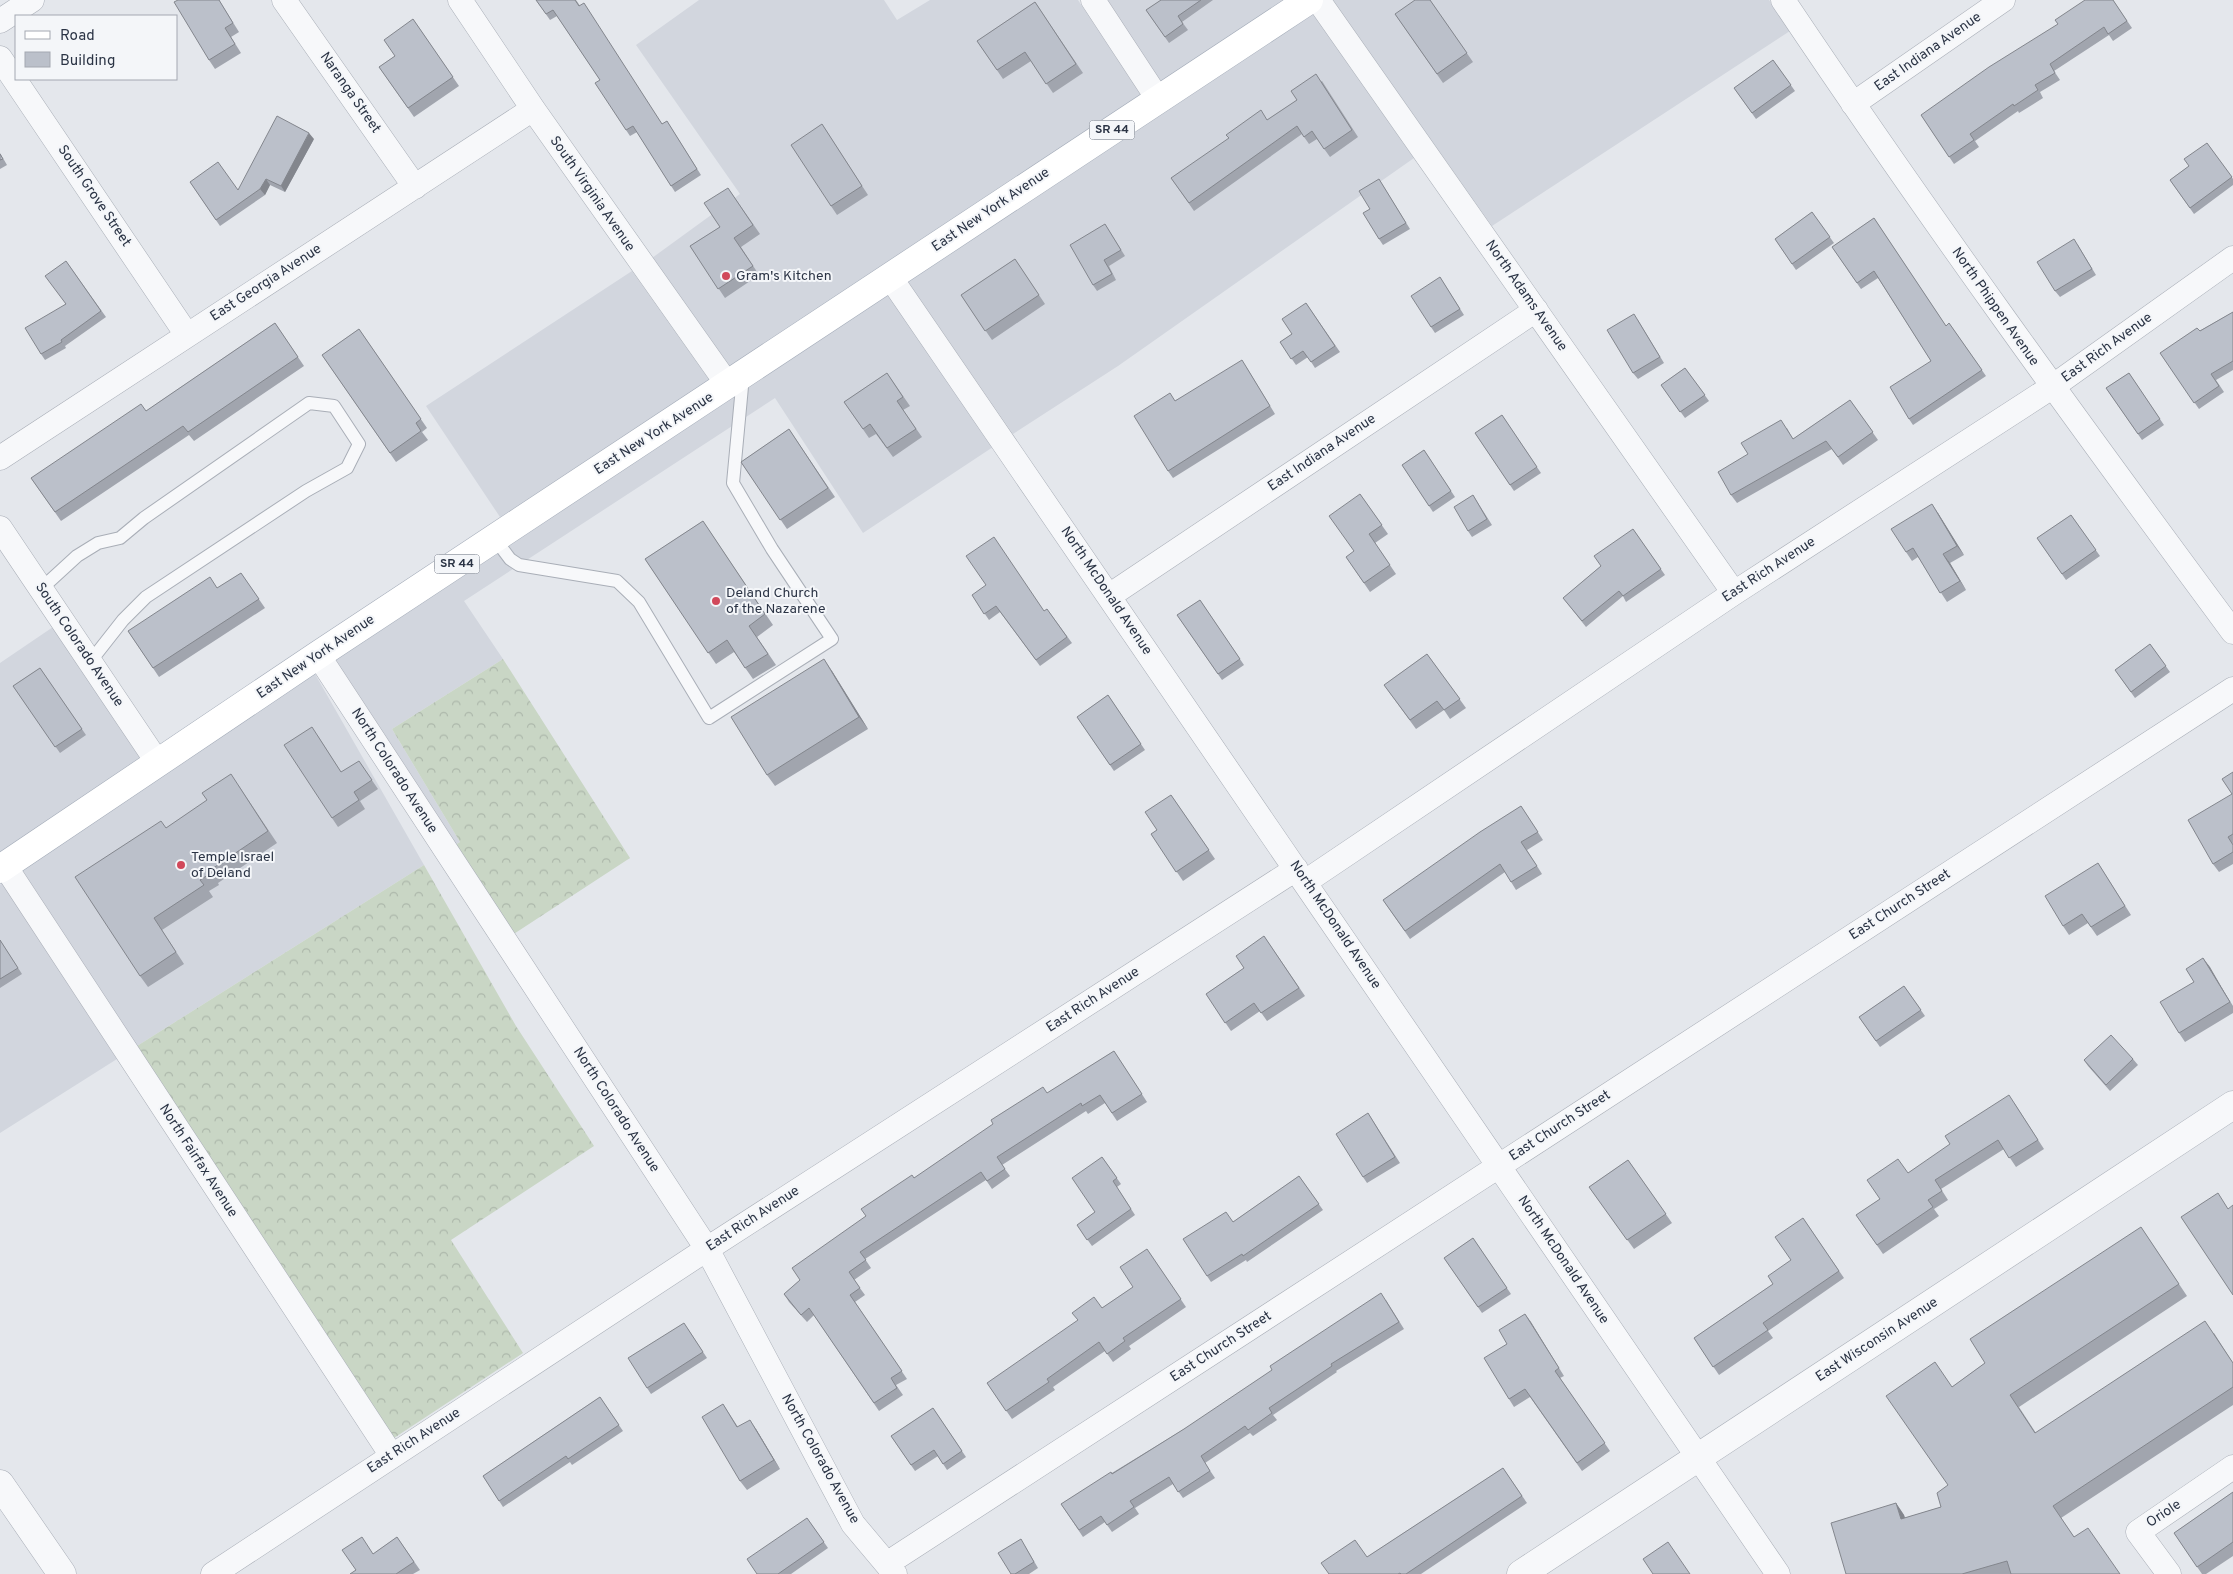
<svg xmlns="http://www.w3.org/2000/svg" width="2233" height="1574" viewBox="0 0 2233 1574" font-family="Overpass,sans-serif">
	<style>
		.built { fill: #d2d6de }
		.forest { fill: url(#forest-crowns) }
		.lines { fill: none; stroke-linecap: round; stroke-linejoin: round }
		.service-casing { stroke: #a9aeb7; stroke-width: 14 }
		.minor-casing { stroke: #a9aeb7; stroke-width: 25 }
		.tertiary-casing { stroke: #a9aeb7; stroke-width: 29 }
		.primary-casing { stroke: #a3abb8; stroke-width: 29 }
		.service { stroke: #f7f8fa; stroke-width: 12 }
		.minor { stroke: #f7f8fa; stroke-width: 24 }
		.tertiary { stroke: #f7f8fa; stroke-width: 28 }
		.primary { stroke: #fff; stroke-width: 28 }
		.wall { fill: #a1a5ae }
		.shaded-wall { fill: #83868d }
		.building { fill: #bbc0ca; stroke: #83868d }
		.poi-dot { fill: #d1495b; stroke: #f4f6f9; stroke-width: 2 }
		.labels { text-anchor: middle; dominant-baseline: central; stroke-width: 4; stroke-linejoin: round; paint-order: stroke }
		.shield { fill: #f4f6f9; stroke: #676e7b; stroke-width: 1 }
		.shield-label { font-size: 12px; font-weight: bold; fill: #2b3445 }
		.street-label { font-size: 14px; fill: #2b3445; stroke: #f4f6f9 }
		.poi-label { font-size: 14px; fill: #2b3445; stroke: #f4f6f9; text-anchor: start }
	</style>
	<defs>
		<pattern id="forest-crowns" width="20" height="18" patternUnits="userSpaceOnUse" patternTransform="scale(1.25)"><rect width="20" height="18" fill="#c9d6c5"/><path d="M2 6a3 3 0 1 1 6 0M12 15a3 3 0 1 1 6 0" fill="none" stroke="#adb8ab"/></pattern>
	</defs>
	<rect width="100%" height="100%" fill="#e4e7ec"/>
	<!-- built -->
	<path class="built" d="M699,0H884L897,20L930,0H1078L1141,95L730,368L652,258L740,194L636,45Z
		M1107,0H1284L1161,82Z
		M1332,0H1769L1790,31L1492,226Z
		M1313,14L1414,158L1118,366L1013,434L908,282Z
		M632,271L710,381L306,646L500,517L426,406Z
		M888,295L993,447L863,533L775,398L464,601L503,659L392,729L460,842L444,852L335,661Z
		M53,627L141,758L0,852V663Z
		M315,674L424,865L137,1046L22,870Z
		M2,883L117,1059L0,1133V885Z"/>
	<!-- forest -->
	<path class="forest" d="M503,659L630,858L497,945L444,852L460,842L392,729Z
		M424,865L516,1026L594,1146L451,1240L523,1353L394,1438L137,1046Z"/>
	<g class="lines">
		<!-- service casing -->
		<g class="service-casing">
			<path id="service" d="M495,539L510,559L519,565L617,581L639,602L709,718L832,639L772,549L733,483L743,376
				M41,589L77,556L98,543L120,538L144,518L309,403L334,406L359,444L347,468L306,491L146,597L123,620L90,662"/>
		</g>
		<!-- minor casing -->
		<g class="minor-casing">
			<path id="minor" d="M284,0L415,187
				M460,0L533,109L728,385
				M1093,0L1158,99
				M1318,0L1734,593
				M1783,0C1927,215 2079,424 2233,632
				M0,21L32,0
				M0,58L187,335
				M1853,104L2003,0
				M890,277L1778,1574
				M0,458L533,109
				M0,528L158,763
				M1109,596L1536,310
				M318,655L707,1249L853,1524L895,1574
				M5,866L392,1456
				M1305,882L1734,593L2052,387L2233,258
				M888,1563L2233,689
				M213,1574L707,1249L1296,869
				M2169,1574L2138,1532L2233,1467"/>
		</g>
		<!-- tertiary casing -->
		<g class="tertiary-casing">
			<path id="tertiary" d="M0,1484L62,1574
				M1521,1574L2233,1105"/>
		</g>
		<!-- primary casing -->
		<g class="primary-casing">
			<path id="primary" d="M0,869L318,655L1309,0"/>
		</g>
		<!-- service -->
		<use href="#service" class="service"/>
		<!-- minor -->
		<use href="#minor" class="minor"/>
		<!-- tertiary -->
		<use href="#tertiary" class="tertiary"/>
		<!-- primary -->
		<use href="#primary" class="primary"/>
	</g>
	<!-- wall -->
	<path class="wall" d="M178,0H219L239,32L231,37L241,53L215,69L209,60Z
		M536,0H576L662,124L667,121L701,175L675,192L637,132L630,136L626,130L600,80L557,16L550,20Z
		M1161,0H1213L1182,22L1188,30L1169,43L1146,10Z
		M1430,0L1473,62L1443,83L1395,14Z
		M2113,0L2132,28L2113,41L2109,35L2054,71L2060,80L2040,92L2043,98L2019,113L2018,111L1975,141L1979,147L1954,164L1921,115Z
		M1035,2L1083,73L1053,93L1031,61L1003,79L977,41Z
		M413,19L459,86L414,117L379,67L395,56Z
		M1773,60L1795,91L1756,119L1734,88Z
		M1322,81L1358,137L1330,157L1317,139L1309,144L1302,134L1194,211L1171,178L1267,120L1297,100Z
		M822,124L868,195L837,215L831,206Z
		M314,139L285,192L270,185L265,195L220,226L190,182L238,190Z
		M2207,143L2233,179V185L2194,214L2170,180L2189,166Z
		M0,153L7,165L0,169Z
		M1379,179L1410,229L1383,245L1379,239L1370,209Z
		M728,188L760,234L741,247L759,275L725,298L690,246L720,227Z
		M1812,212L1834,243L1796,270L1775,239Z
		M1874,218L1946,326L1949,323L1986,376L1913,425L1909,419L1931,361L1878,278L1861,289L1832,247Z
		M1105,224L1125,256L1109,266L1116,280L1097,291L1093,285Z
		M2078,245L2096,275L2060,297L2055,291Z
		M1015,259L1045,304L992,340L961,295Z
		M66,261L106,317L65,346L66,348L45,360L41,354L65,304Z
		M1440,277L1464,315L1435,333L1431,327Z
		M1306,303L1340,352L1315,368L1308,357L1296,365L1280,342L1292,334Z
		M2233,312V370L2216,380L2224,392L2199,409L2160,353Z
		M1638,320L1664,363L1638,379L1633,373Z
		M275,323L304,366L194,441L189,435L61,521L31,478L146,411Z
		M359,329L427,428L422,432L428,440L396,462L322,355Z
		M1247,368L1275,414L1173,478L1168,471L1176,400Z
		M1685,368L1709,401L1685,418L1661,385Z
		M887,373L910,406L903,410L922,437L893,457L876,434L869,438L844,402Z
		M2129,373L2164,425L2142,440L2106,388Z
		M1850,400L1878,440L1843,465L1832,449L1737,503L1731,495L1748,454L1787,428L1793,439Z
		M1502,415L1541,473L1514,491L1475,433Z
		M789,429L835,497L787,529L741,462Z
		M1424,450L1455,497L1433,512L1402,465Z
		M1360,494L1388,534L1375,543L1396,574L1370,592L1346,557L1354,552Z
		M1473,495L1492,525L1472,537L1468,531Z
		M1938,513L1964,555L1950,563L1966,590L1947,602L1918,557L1912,561L1906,552Z
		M2071,515L2100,556L2066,580L2037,538Z
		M703,521L773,625L757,637L776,665L753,679L734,652L716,664L645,559Z
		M1633,529L1665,575L1626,602L1623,596L1586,627L1563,598L1601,566Z
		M241,573L265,608L159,677L128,631L218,588Z
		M972,595L1045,611L1047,609L1072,643L1040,666L1000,612L989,620Z
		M1200,600L1244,665L1222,680L1177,615Z
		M2150,644L2170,672L2135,698L2115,670Z
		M1427,654L1466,708L1450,719L1444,710L1416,729L1384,685Z
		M40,668L86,735L60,753L13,686Z
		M832,671L868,729L775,786L767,775Z
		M1108,695L1145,750L1114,771L1077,717Z
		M318,736L341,772L365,770L378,789L360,801L365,809L338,827L332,818Z
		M2233,772V864L2219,872L2213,864L2232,794Z
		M239,786L277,843L218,883L219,885L209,891L213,897L162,930L184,964L148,987L140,976L166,828Z
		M1171,795L1215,859L1183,881L1151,834L1157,830Z
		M1521,806L1543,840L1527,850L1542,874L1516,890L1505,872L1410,939L1383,900Z
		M2098,863L2131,915L2097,936L2088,923L2069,935L2063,926Z
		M1264,936L1305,996L1267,1021L1260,1011L1231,1031L1206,994L1244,968Z
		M0,940L22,974L0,988Z
		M2203,958L2233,1006V1013L2185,1042L2179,1033L2194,982Z
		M1904,986L1925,1016L1880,1047L1859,1017Z
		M1114,1051L1147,1102L1117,1121L1105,1103L1088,1114L1086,1111L1002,1165L1010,1176L992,1189L986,1180L865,1259L871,1268L854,1280L865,1295L855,1302L907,1379L896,1385L903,1395L879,1411L814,1315L807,1322L789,1302L784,1294L800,1280L866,1216L914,1178Z
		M2133,1059L2138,1065L2110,1091L2088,1066L2084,1060Z
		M2015,1104L2044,1149L2016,1167L2004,1149L1941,1189L1948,1200L1934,1209L1939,1216L1883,1254L1856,1215L1880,1199L1908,1173Z
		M1368,1113L1400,1163L1367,1183L1363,1177Z
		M1102,1157L1121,1184L1117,1187L1135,1215L1092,1246L1077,1225L1095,1212Z
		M1628,1160L1672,1223L1634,1249L1589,1187Z
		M1299,1176L1323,1210L1247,1262L1246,1260L1211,1282L1207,1276L1233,1222Z
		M1803,1218L1844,1278L1768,1331L1773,1338L1719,1375L1694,1338L1773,1284L1791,1260Z
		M2141,1227L2187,1296L2019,1407L2036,1433L2214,1333L2233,1363V1405L2061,1518L2074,1537L2120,1574H1846L1896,1503L1904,1515L1905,1518L1941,1507L1948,1485L1952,1387L1985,1363Z
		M1473,1238L1511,1294L1482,1313L1444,1258Z
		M1147,1249L1186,1307L1129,1346L1131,1349L1113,1362L1105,1351L1053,1387L1055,1390L1012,1419L987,1383L1102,1308L1133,1287Z
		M1386,1300L1404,1329L1336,1371L1337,1372L1273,1415L1277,1420L1253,1436L1250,1433L1205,1463L1215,1478L1183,1498L1173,1484L1135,1508L1139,1514L1112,1532L1105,1522L1083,1537L1061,1504L1184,1429Z
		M1525,1314L1564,1376L1560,1378L1610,1451L1582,1471L1530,1397L1514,1407L1509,1399L1507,1344Z
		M688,1329L707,1358L651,1394L647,1388Z
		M600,1397L623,1431L572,1465L570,1462L503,1507L483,1476Z
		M723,1404L738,1427L756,1429L780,1469L747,1490L740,1481Z
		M933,1408L966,1457L947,1470L938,1456L915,1471L891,1436Z
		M1503,1468L1527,1503L1421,1574H1329L1367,1557Z
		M2233,1492V1556L2206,1574H2202L2174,1533Z
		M807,1518L828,1548L791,1574H757Z
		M397,1537L420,1570L413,1574H350L356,1570L373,1554Z
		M1025,1546L1038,1568L1029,1574H1011Z"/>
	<!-- shaded-wall -->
	<path class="shaded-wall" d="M309,133L314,139L285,192L281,186Z
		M266,179L270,185L265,195L260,189Z
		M1932,504L1938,513L1964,555L1957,546Z
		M1943,554L1950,563L1966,590L1960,581Z
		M824,659L832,671L868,729L859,717Z
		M2203,958L2210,967L2233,1007L2230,1002Z
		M1525,1314L1531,1322L1564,1376L1559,1368Z
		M750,1420L756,1429L780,1469L774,1460Z
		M1896,1503L1904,1515L1909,1531L1901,1519Z"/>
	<!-- building -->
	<path class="building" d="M178,0H219L233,23L225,28L235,44L209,60L174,2Z
		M536,0H575L579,6L584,3L662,124L667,121L697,169L671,186L633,126L626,130L595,83L600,80L553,10L546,14Z
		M1161,0H1201L1178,16L1183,24L1165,37L1146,10Z
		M1415,0H1430L1467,53L1437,74L1395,14Z
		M2085,0H2113L2127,21L2108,34L2104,27L2050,64L2055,73L2035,85L2038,90L2014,106L2013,104L1970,134L1974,140L1949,157L1921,115L1989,67L2058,24L2055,20Z
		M1035,2L1076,64L1046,84L1025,52L997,70L977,41Z
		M413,19L453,77L408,108L379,67L395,56L384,40Z
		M1773,60L1791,85L1752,113L1734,88Z
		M1316,74L1352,130L1324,149L1312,131L1304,137L1297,126L1189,203L1171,178L1229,138L1226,135L1261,110L1267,120L1297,100L1291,91Z
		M277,116L309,133L281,186L266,179L260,189L216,220L190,182L218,162L238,190Z
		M822,124L862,186L831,206L791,145Z
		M2207,143L2232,177L2190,208L2170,180L2189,166L2184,159Z
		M0,154L3,159L0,160Z
		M1379,179L1406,223L1379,239L1363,213L1370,209L1359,191Z
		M728,188L753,225L734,238L753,266L718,289L690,246L720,227L704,203Z
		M1812,212L1830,237L1792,264L1775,239Z
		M1874,218L1946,326L1949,323L1982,370L1909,419L1890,387L1931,361L1874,271L1857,283L1832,247Z
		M1105,224L1121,250L1104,260L1112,274L1093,285L1070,245Z
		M2074,239L2092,269L2055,291L2037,262Z
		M1015,259L1039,295L985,331L961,295Z
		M66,261L101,311L61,340L62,342L41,354L25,328L66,304L45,276Z
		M1440,277L1460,309L1431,327L1411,296Z
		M1306,303L1335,346L1311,362L1303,351L1291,359L1280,342L1292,334L1282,319Z
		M2233,312V361L2211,374L2219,386L2194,403L2160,353L2197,328L2200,331Z
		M1634,314L1660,357L1633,373L1607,330Z
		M275,323L298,357L188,432L183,426L55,512L31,478L141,404L146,411Z
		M359,329L421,419L416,423L421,431L390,453L322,355Z
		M1242,360L1270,406L1168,471L1134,416L1170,393L1175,401Z
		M1685,368L1705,395L1680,412L1661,385Z
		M887,373L903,397L897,401L916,429L887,448L870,424L863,429L844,402Z
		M2129,373L2160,419L2138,434L2106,388Z
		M1850,400L1873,432L1838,457L1826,441L1731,495L1718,472L1748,454L1741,443L1781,420L1793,439Z
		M1502,415L1537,467L1510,485L1475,433Z
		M789,429L828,488L780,520L741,462Z
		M1424,450L1451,491L1429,506L1402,465Z
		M1360,494L1382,525L1369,534L1390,565L1364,583L1346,557L1354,551L1329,516Z
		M1473,495L1487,519L1468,531L1454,507Z
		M1932,504L1957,546L1943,554L1960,581L1940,593L1913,548L1906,552L1891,529Z
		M2071,515L2096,550L2062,574L2037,538Z
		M703,521L765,614L749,626L768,654L745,668L727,640L708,653L645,559Z
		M1633,529L1661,569L1623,596L1619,591L1582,621L1563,598L1601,566L1594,556Z
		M994,537L1044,611L1047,609L1067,637L1036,660L996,606L984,614L972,595L986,585L966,556Z
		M241,573L259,599L153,668L128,631L210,577L217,588Z
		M1200,600L1240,659L1218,674L1177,615Z
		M2150,644L2166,666L2131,692L2115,670Z
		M1427,654L1460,699L1444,710L1437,701L1410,720L1384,685Z
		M824,659L859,717L767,775L731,717Z
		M40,668L82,729L55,747L13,686Z
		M1108,695L1141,744L1110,765L1077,717Z
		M312,727L341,772L359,761L372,780L354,792L359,800L332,818L284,745Z
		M2233,772V834L2228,837L2233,845V852L2213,864L2188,820L2232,794L2222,779Z
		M231,774L268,831L209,871L211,873L200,880L204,885L154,918L176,952L140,976L75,877L161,821L166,828L207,800L202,793Z
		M1171,795L1209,850L1176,872L1151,834L1157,830L1145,812Z
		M1521,806L1538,832L1521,842L1537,866L1511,882L1500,864L1405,931L1383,900L1480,832Z
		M2098,863L2125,906L2091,927L2082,914L2063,926L2045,896Z
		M1264,936L1299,988L1261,1013L1254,1003L1225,1023L1206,994L1244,968L1236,956Z
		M0,940L18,968L0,979Z
		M2203,958L2230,1002L2179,1033L2160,1002L2194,982L2186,969Z
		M1904,986L1921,1010L1876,1041L1859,1017Z
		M2111,1035L2133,1059L2106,1085L2084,1060Z
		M1114,1051L1142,1094L1112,1113L1100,1095L1082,1106L1081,1103L997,1157L1005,1169L987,1181L981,1172L860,1252L866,1260L849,1272L860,1288L850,1295L902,1371L891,1378L897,1388L874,1403L809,1308L801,1315L784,1294L800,1280L792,1268L866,1216L861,1209L912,1175L914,1178L993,1124L991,1120L1043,1087L1047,1093Z
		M2009,1095L2038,1140L2009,1158L1998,1140L1935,1180L1942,1191L1928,1200L1933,1207L1877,1245L1856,1215L1880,1199L1867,1180L1898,1159L1908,1173L1950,1144L1945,1136Z
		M1368,1113L1395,1157L1363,1177L1336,1134Z
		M1102,1157L1117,1178L1113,1181L1131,1209L1087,1240L1077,1225L1095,1212L1072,1178Z
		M1628,1160L1666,1214L1627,1240L1589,1187Z
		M1299,1176L1319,1204L1243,1256L1242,1254L1207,1276L1183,1239L1226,1212L1233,1222Z
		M2218,1193L2228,1209L2233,1205V1295L2181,1217Z
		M1803,1218L1839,1271L1763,1323L1768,1330L1713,1367L1694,1338L1773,1284L1768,1276L1791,1260L1775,1237Z
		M2141,1227L2179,1284L2010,1395L2035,1433L2205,1321L2233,1363V1387L2053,1506L2074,1537L2088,1528L2120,1574H2011L2007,1561L1962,1574H1846L1831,1523L1896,1503L1901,1519L1941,1507L1937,1493L1948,1485L1886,1396L1935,1362L1952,1387L1985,1363L1970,1339Z
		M1473,1238L1507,1288L1478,1307L1444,1258Z
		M1147,1249L1181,1299L1123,1338L1125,1341L1107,1354L1099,1342L1047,1379L1049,1382L1006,1411L987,1383L1078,1320L1072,1313L1094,1297L1102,1308L1133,1287L1120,1267Z
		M1381,1293L1399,1322L1331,1364L1332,1366L1269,1408L1272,1413L1248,1430L1245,1426L1201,1456L1210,1471L1178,1492L1169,1477L1130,1501L1134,1507L1107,1525L1101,1516L1079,1530L1061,1504L1111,1472L1112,1474L1184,1429L1272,1370L1270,1366Z
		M1525,1314L1559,1368L1555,1371L1605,1443L1577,1463L1525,1389L1509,1399L1484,1358L1507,1344L1499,1330Z
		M684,1323L703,1352L647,1388L628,1358Z
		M600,1397L619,1425L568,1459L566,1456L499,1501L483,1476Z
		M723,1404L737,1427L750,1420L774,1460L740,1481L702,1417Z
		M933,1408L962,1451L943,1464L934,1450L911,1465L891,1436Z
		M1503,1468L1522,1496L1406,1574H1401L1400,1573L1398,1574H1329L1321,1563L1355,1540L1367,1557Z
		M2233,1492V1542L2197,1567L2174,1533Z
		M807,1518L824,1542L778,1574H757L747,1559Z
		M362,1537L373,1554L397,1537L414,1562L396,1574H350L356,1570L342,1550Z
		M1021,1539L1034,1562L1015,1574H1011L998,1553Z
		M1668,1542L1690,1574H1653L1643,1559Z"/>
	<!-- markers -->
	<g class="poi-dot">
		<circle cx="726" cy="276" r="5"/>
		<circle cx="716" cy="601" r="5"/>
		<circle cx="181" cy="865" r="5"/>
	</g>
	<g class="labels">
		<!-- shield labels -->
		<g class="shield">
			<rect x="1089.5" y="120.5" width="45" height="19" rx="4"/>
			<rect x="434.5" y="554.5" width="45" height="19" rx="4"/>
		</g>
		<g class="shield-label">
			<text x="1112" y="130">SR 44</text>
			<text x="457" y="564">SR 44</text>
		</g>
		<!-- street labels -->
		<g class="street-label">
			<text transform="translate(1928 52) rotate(-35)">East Indiana Avenue</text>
			<text transform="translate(350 93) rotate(55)">Naranga Street</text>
			<text transform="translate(592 194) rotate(55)">South Virginia Avenue</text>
			<text transform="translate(94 196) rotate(56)">South Grove Street</text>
			<text transform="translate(991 210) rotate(-34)">East New York Avenue</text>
			<text transform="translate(266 283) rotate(-33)">East Georgia Avenue</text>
			<text transform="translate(1526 296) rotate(55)">North Adams Avenue</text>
			<text transform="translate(1995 307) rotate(55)">North Phippen Avenue</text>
			<text transform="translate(2107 348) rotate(-36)">East Rich Avenue</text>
			<text transform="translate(654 434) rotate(-33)">East New York Avenue</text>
			<text transform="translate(1322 453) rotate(-34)">East Indiana Avenue</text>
			<text transform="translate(1769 570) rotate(-33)">East Rich Avenue</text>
			<text transform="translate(1106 591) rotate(56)">North McDonald Avenue</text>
			<text transform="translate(79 645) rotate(56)">South Colorado Avenue</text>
			<text transform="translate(316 657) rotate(-34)">East New York Avenue</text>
			<text transform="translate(394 771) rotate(57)">North Colorado Avenue</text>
			<text transform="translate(1900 905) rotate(-33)">East Church Street</text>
			<text transform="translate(1335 925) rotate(56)">North McDonald Avenue</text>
			<text transform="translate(1093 1000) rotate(-33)">East Rich Avenue</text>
			<text transform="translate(616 1110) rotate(57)">North Colorado Avenue</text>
			<text transform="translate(1560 1126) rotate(-33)">East Church Street</text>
			<text transform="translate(198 1161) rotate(57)">North Fairfax Avenue</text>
			<text transform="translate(753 1219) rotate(-33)">East Rich Avenue</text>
			<text transform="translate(1563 1260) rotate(56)">North McDonald Avenue</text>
			<text transform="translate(1877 1340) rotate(-33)">East Wisconsin Avenue</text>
			<text transform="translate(1221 1347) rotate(-33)">East Church Street</text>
			<text transform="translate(414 1441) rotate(-33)">East Rich Avenue</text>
			<text transform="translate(820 1459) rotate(61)">North Colorado Avenue</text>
			<text transform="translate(2164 1514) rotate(-34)">Oriole</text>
		</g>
		<!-- poi labels -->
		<g class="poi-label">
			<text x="736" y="276">Gram's Kitchen</text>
			<text x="726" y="593">Deland Church<tspan x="726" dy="16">of the Nazarene</tspan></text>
			<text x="191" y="857">Temple Israel<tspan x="191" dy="16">of Deland</tspan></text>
		</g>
	</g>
	<!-- legend -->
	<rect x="15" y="15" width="162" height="65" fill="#f4f6f9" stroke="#a4a8b1"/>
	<rect x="25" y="31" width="25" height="8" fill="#ffffff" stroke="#a4a8b1"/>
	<text x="60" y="40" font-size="15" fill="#2b3445">Road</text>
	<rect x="25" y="52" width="25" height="15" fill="#bbc0ca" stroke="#a4a8b1"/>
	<text x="60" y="65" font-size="15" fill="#2b3445">Building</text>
</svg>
